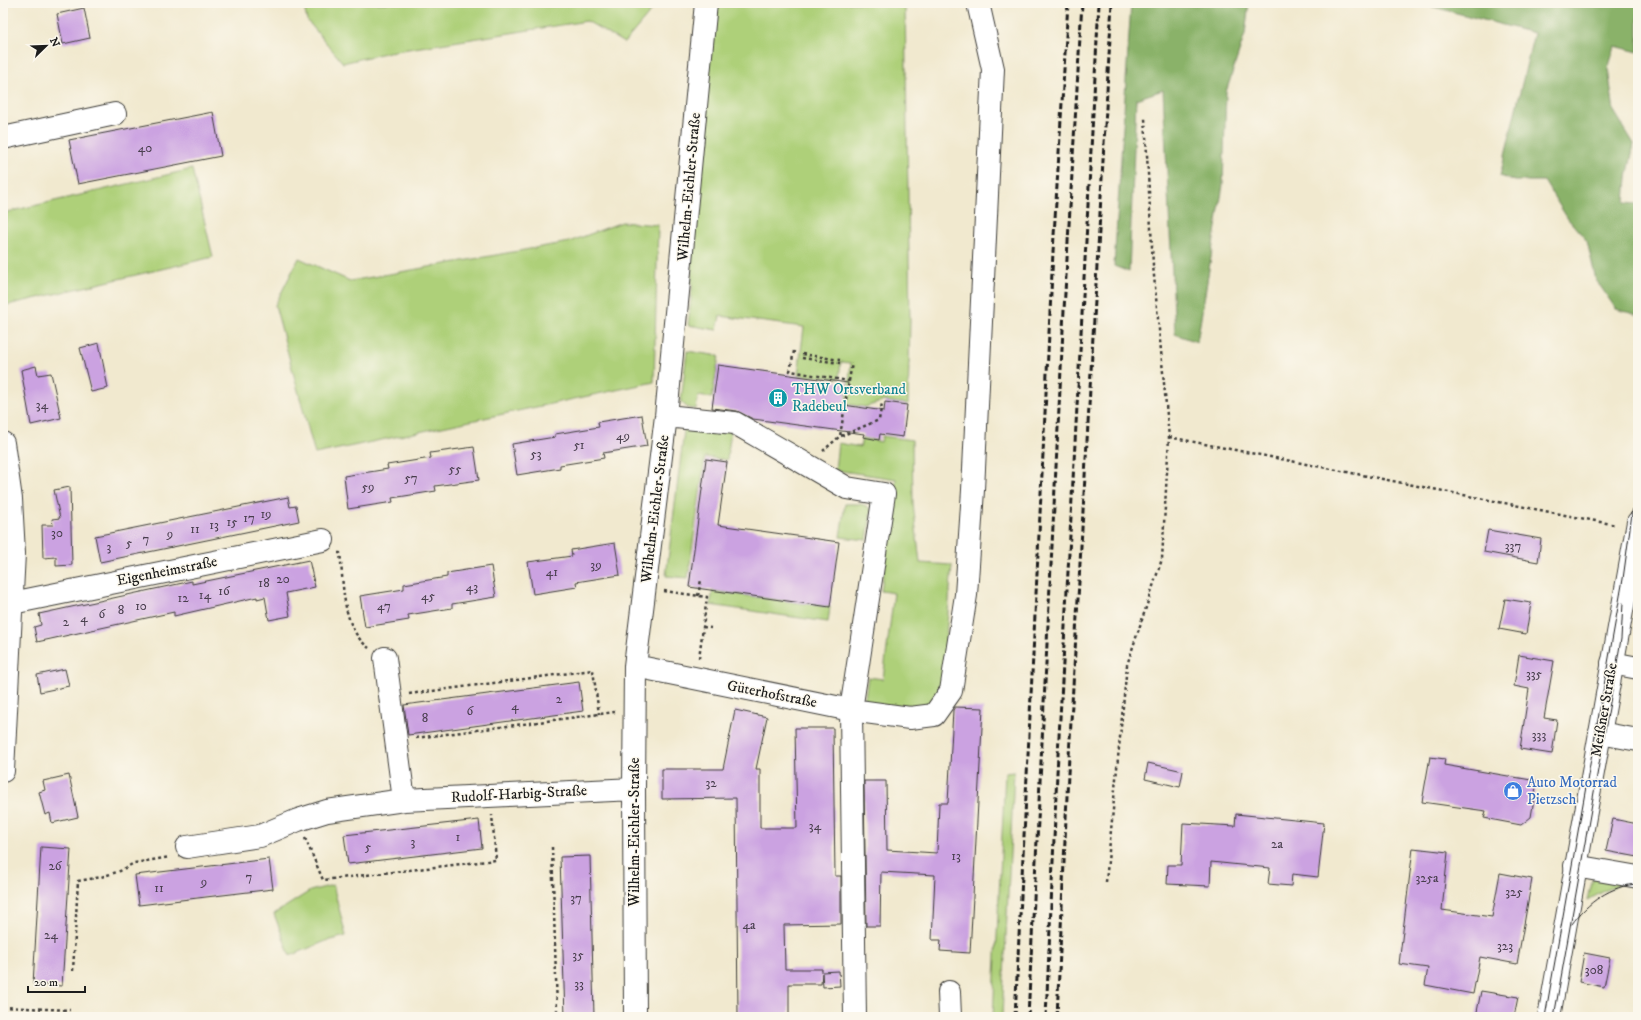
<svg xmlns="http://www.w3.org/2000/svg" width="1641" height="1020" viewBox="0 0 1641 1020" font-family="'IM FELL DW Pica',serif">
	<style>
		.green { fill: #aed079; stroke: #65764a }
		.forest { fill: #8ab269; stroke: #536742 }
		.building { fill: #cba2e1 }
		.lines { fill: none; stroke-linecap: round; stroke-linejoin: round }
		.minor-casing { stroke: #3c3b37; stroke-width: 24 }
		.major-casing { stroke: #3c3b37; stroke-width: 24 }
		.path { stroke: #3c3b37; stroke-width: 2.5; stroke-dasharray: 3 3; stroke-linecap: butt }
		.minor { stroke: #fff; stroke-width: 22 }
		.major { stroke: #fff; stroke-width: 22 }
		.tram { stroke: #1c1c1c; stroke-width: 1 }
		.rail { stroke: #1c1c1c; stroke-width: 3; stroke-dasharray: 6 3; stroke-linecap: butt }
		.labels { text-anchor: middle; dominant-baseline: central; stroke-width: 3; stroke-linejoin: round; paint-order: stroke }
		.number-label { font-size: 13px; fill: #483e4d }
		.street-label { font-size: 15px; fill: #1c1c1c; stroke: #fbf7ec }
		.culture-label { font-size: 15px; fill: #0d838f; stroke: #fbf7ec; text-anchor: start }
		.shop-label { font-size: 15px; fill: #366cbe; stroke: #fbf7ec; text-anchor: start }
	</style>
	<rect width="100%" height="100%" fill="#fbf7ec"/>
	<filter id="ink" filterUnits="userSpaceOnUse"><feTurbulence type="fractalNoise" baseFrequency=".025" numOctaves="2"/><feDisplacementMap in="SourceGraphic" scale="8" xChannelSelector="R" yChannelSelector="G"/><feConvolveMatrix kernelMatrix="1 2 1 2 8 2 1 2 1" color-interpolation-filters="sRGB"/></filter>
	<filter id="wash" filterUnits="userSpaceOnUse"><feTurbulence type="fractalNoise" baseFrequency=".012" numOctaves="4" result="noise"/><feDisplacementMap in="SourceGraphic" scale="16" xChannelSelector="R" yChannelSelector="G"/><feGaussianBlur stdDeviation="0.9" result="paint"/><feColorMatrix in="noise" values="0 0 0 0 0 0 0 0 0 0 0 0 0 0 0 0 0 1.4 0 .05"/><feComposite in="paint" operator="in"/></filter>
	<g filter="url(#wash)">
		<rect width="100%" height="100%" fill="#f1e9cf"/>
		<!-- green -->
		<path class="green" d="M303,3H658L624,43L587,21L389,52L343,63L307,20Z
			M714,3H905L910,321L908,404L884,401L865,407L846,404L851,363L841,362L839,378L798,375L804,327L720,316L717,330L688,325L692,289L691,248Z
			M192,169L213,257L3,306V213Z
			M622,222L658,225L654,382L315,454L275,305L299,258L350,281L569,242Z
			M687,351L719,356L712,398L698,396L696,409L688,408L681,402Z
			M685,423L731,430L727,460L705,457L688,578L666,576Z
			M882,436L912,440L913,503L920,563L952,565L941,697L931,709L864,704L868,677L883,679L894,593L881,591L896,479L835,470L838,443L860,447L862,438L881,442Z
			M845,504C854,504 867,502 871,511L867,540L840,537Z
			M713,591L830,607L828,622L710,605Z
			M1014,772L1002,1017H993L1005,773Z
			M1593,878L1621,882L1588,900Z
			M333,885L346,936L326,941L290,956L274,914L310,891Z"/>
		<!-- forest -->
		<path class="forest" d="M1131,3H1249L1245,34L1226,92L1223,185L1197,342L1175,334L1163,90L1136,99L1129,272L1114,266Z
			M1418,3H1638V52L1615,46L1608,69L1614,111L1634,144L1627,178L1625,203L1638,204V315L1616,309L1596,280L1587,241L1568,219L1544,181H1515L1500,176L1534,33Z"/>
		<g id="blocks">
			<!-- building -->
			<path class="building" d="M84,8L90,38L63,44L57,14Z
				M213,112L221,156L78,184L69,140Z
				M99,343L108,388L91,392L80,348Z
				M718,365L848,383L844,405L884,411L885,402L907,405L903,437L880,434L879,440L863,437L864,434L753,419L737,411L712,408Z
				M36,366L38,375L51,373L61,418L31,425L21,370Z
				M642,415L647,446L603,453L604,458L560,465V468L517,475L512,444L555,437V434L599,427L598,422Z
				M474,447L479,480L435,486L436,491L392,498L393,502L348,509L344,476L388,469L387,465L431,458L430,453Z
				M706,459L727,462L718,525L839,542L830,607L689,587Z
				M70,487L72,565L56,566V557L43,558L42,525H53L52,519L60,518L54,490Z
				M288,497L290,507L296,506L299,521L100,562L95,536Z
				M1488,530L1541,539L1538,562L1484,552Z
				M615,543L620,575L576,582L577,587L533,594L528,562L572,556L571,550Z
				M309,560L315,587L286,593L290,616L269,620L265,597L257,599V597L174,616V612L37,642L34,627L41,625L39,614L192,581V584Z
				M491,566L496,597L452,604V608L408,615L409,620L365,627L360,596L404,589V584L447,577V573Z
				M1505,599L1531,603L1526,634L1499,629Z
				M1519,655L1554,661L1544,718L1557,720L1552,754L1520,749L1529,689L1514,686Z
				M65,669L69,686L40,692L37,675Z
				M579,682L583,711L408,735L404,705Z
				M955,707L983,708L970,953L940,951L941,940H932L935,875L881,872L880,926H866L864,781H886L887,850L937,853L939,803H948L953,710Z
				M735,710L767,717L756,769H760V828H797L795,728H833L835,876H841V924L784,925L785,969H822V972L839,971L840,986L823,987L822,973L821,984H789V1017H738L736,798L662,799V769H723Z
				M1430,757L1445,759L1444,765L1537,781L1531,817L1521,825L1484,818L1486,811L1422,802Z
				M1148,763L1183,771L1180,787L1145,779Z
				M69,775L78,817L52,823L50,813L45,815L39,792L45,790L43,781Z
				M1236,814L1324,823L1318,877L1292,874L1291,886L1268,884L1270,868L1211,862L1210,886L1167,884L1168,865H1181L1183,823L1235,826Z
				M1613,819L1638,824V857L1606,851Z
				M479,820L482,848L348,864L344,835Z
				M41,847L71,849L62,986L33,984Z
				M1413,848L1448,852L1442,910L1492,917L1500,873L1532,879L1517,964L1480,957L1473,994L1425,985L1428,968L1399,964Z
				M590,856L594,1017H565L560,857Z
				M269,859L273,889L139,905L135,875Z
				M1584,953L1610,958L1604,987L1579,982Z
				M1481,991L1518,997L1514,1017H1476Z"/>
		</g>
	</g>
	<g filter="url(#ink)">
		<use href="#blocks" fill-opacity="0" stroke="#3c3b37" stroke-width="1"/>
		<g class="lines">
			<!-- minor casing -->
			<g class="minor-casing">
				<path id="minor" d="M3,138L115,114
					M666,416L735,423L847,488L884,494L851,710L855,1017
					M3,443L11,499L14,553L3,771
					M12,603L323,540
					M385,658L404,800
					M1612,663L1638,668
					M635,666L851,710L910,718L934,715L951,691L966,595L973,490L993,69L978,3
					M1600,733L1638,740
					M187,847L260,836L298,820L327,811L404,800L634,789
					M1575,866L1638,877
					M949,992L950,1017
					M635,1017L634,789L635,666L666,416L706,3"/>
			</g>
			<!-- major casing -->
			<g class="major-casing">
				<path id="major" d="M1549,1017L1638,522"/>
			</g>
			<!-- path -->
			<path class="path" d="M794,351L790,371L849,381L840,436L823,451
				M802,354L840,360
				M802,358L840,363
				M849,381L852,363
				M841,436L879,420L882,403
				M1169,437L1616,525
				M338,553H340C344,585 341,627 369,648
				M664,591L707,597L699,658
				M698,596L701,580
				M703,627L711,628
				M409,694L593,670L599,714
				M416,738L615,712
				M305,838L323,880L496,860L492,815
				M552,847L557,1010
				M1106,882L1127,665L1162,559L1169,437L1153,265L1145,118
				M73,971L78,881L101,877L120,871L134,863L170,857
				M3,1007L70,1010"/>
			<!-- minor -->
			<use href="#minor" class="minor"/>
			<!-- major -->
			<use href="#major" class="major"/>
			<!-- tram -->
			<path class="tram" d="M1572,924C1587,903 1611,885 1638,884
				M1545,1017L1623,579L1638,470
				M1554,1017L1617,663L1621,639L1623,603"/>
			<!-- rail -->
			<path class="rail" d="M1015,1017L1053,252L1068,3
				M1028,1017L1064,310L1082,3
				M1046,1017L1057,773L1099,3
				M1057,1017L1068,774L1112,3"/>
		</g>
	</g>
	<!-- icons -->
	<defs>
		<g id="building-disc" transform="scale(1)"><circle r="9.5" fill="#0f9aa8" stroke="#fbf7ec"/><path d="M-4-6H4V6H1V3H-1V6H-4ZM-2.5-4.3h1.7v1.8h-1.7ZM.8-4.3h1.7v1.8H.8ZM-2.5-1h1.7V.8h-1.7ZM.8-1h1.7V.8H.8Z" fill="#fff"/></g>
		<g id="shop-disc" transform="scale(1)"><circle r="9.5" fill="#3f7fe0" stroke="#fbf7ec"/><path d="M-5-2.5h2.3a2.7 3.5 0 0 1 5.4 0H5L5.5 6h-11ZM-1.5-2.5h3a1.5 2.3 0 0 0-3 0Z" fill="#fff"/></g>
	</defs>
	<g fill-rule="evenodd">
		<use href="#building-disc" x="778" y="398"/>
		<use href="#shop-disc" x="1513" y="791"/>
	</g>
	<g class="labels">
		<!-- number labels -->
		<g class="number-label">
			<text x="145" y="148">40</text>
			<text x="42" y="405">34</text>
			<text x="623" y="436">49</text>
			<text x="579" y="445">51</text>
			<text x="536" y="454">53</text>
			<text x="455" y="469">55</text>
			<text x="411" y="478">57</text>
			<text x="368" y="487">59</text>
			<text x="266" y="514">19</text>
			<text x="249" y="518">17</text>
			<text x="232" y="522">15</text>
			<text x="214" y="525">13</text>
			<text x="195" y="529">11</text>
			<text x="57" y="533">30</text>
			<text x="170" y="534">9</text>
			<text x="146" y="539">7</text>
			<text x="129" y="543">5</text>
			<text x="1513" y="546">337</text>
			<text x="109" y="547">3</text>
			<text x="596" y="565">39</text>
			<text x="552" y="572">41</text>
			<text x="283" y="579">20</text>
			<text x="264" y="583">18</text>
			<text x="472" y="587">43</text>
			<text x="224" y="591">16</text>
			<text x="205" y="595">14</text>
			<text x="428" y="596">45</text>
			<text x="183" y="598">12</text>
			<text x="141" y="606">10</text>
			<text x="384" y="606">47</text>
			<text x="121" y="610">8</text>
			<text x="102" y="614">6</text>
			<text x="84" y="618">4</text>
			<text x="66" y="622">2</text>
			<text x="1534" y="674">335</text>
			<text x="559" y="699">2</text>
			<text x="515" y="706">4</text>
			<text x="470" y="711">6</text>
			<text x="425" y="718">8</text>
			<text x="1539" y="735">333</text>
			<text x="711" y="783">32</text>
			<text x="815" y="826">34</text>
			<text x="458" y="837">1</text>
			<text x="413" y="842">3</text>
			<text x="1277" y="844">2a</text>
			<text x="368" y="847">5</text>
			<text x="956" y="856">13</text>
			<text x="55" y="866">26</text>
			<text x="249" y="877">7</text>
			<text x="1427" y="878">325a</text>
			<text x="204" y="882">9</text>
			<text x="159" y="888">11</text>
			<text x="1514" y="892">325</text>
			<text x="576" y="898">37</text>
			<text x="749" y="925">4a</text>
			<text x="51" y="935">24</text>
			<text x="1505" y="946">323</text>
			<text x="578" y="955">35</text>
			<text x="1594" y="970">308</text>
			<text x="579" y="984">33</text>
		</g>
		<!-- street labels -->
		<g class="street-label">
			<text transform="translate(689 187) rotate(-85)">Wilhelm-Eichler-Straße</text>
			<text transform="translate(655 509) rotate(-83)">Wilhelm-Eichler-Straße</text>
			<text transform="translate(167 571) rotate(-11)">Eigenheimstraße</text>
			<text transform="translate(772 694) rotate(11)">Güterhofstraße</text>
			<text transform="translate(1604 710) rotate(-80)">Meißner Straße</text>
			<text transform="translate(519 794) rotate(-3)">Rudolf-Harbig-Straße</text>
			<text transform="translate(634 832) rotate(-90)">Wilhelm-Eichler-Straße</text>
		</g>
		<!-- culture labels -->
		<g class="culture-label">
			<text x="792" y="389">THW Ortsverband<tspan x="792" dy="17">Radebeul</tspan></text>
		</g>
		<!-- shop labels -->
		<g class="shop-label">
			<text x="1527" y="782">Auto Motorrad<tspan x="1527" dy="17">Pietzsch</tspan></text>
		</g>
	</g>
	<!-- margin -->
	<rect width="1641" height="1020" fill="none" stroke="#fbf7ec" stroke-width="16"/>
	<!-- north arrow -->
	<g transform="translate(46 46) rotate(67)" stroke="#fbf7ec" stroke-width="3" paint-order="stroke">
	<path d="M0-3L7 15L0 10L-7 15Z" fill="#1c1c1c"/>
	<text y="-6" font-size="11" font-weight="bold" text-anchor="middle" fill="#1c1c1c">N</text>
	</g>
	<!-- scale -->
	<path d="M28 986v6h57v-6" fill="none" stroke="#1c1c1c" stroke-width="2"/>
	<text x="34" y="986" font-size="12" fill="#1c1c1c" stroke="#fbf7ec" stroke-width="3" paint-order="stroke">20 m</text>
</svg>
